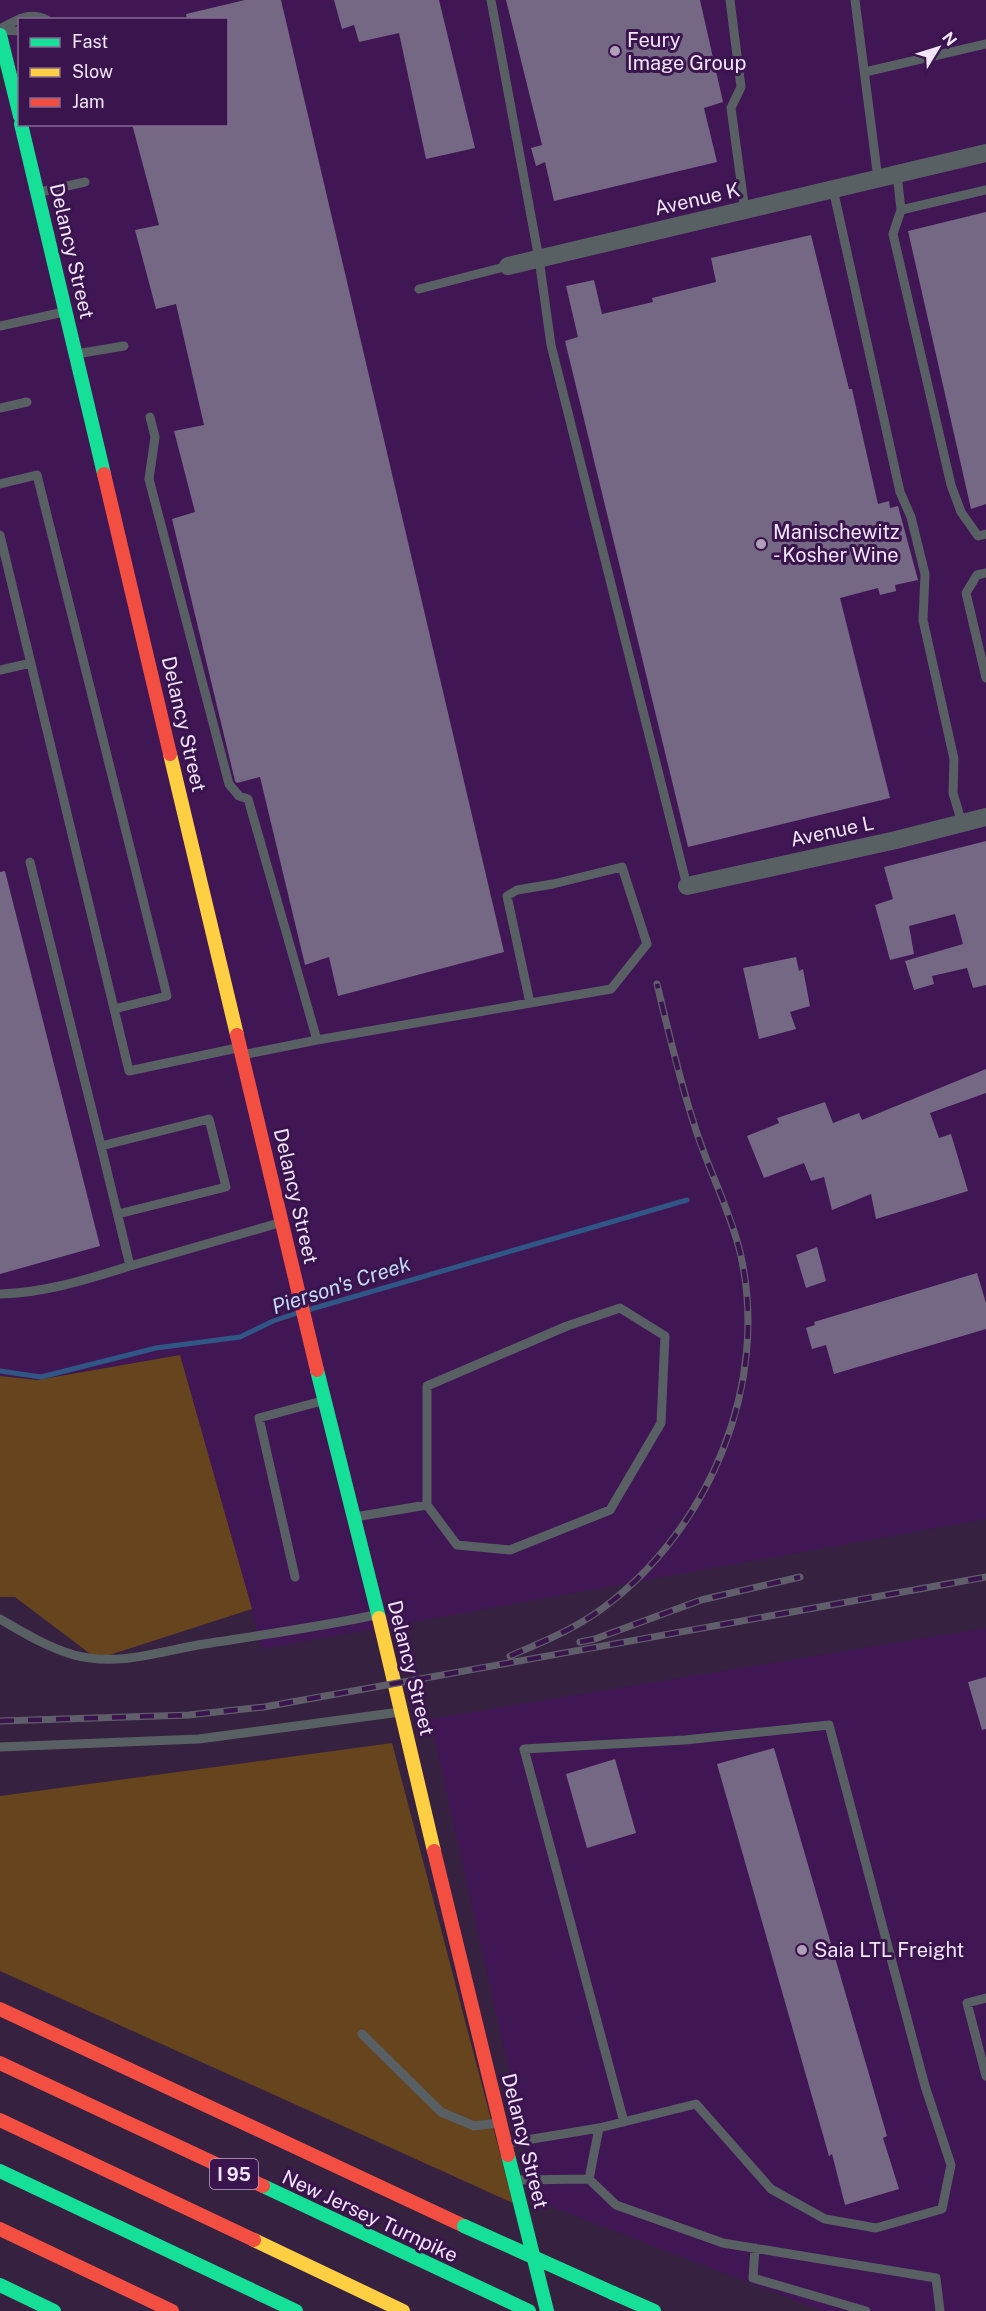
<svg xmlns="http://www.w3.org/2000/svg" width="986" height="2311" viewBox="0 0 986 2311" font-family="'Public Sans',sans-serif">
	<style>
		.built { fill: #401754; fill-rule: evenodd }
		.green { fill: #65441e }
		.lines { fill: none; stroke-linecap: round; stroke-linejoin: round }
		.stream { stroke: #2f5684; stroke-width: 5 }
		.building { fill: #746884 }
		.lane { stroke: #586064; stroke-width: 9 }
		.street { stroke: #586064; stroke-width: 18 }
		.fast { stroke: #16e098; stroke-width: 14 }
		.slow { stroke: #ffcf43; stroke-width: 14 }
		.jam { stroke: #f24e42; stroke-width: 14 }
		.rail-casing { stroke: #615e6b; stroke-width: 7 }
		.rail { stroke: #3a144d; stroke-width: 4.5; stroke-dasharray: 14; stroke-linecap: butt }
		.fast-bridge { stroke: #16e098; stroke-width: 14 }
		.poi-dot { fill: #b0a0ba; stroke: #3a144d; stroke-width: 2 }
		.labels { text-anchor: middle; dominant-baseline: central; stroke-width: 6; stroke-linejoin: round; paint-order: stroke }
		.shield { fill: #3a144d; stroke: #bba6c7; stroke-width: 1.5 }
		.shield-label { font-size: 18px; font-weight: bold; fill: #f2e5fb }
		.poi-label { font-size: 20px; fill: #f2e5fb; stroke: #3a144d; text-anchor: start }
		.street-label { font-size: 20px; fill: #f2e5fb; stroke: #3a144d }
		.water-label { font-size: 21px; font-style: italic; fill: #c2dcf9; stroke: #3a144d }
	</style>
	<rect width="100%" height="100%" fill="#362140"/>
	<!-- built -->
	<path class="built" d="M0,0H986V1519L262,1649L180,1355L37,1380L0,1376V90L8,88L0,55ZM20,20H226V124H20Z
		M986,1628V2311H823L539,2202L430,1719Z"/>
	<!-- green -->
	<path class="green" d="M180,1355L252,1609L97,1659L15,1597H0V1376L37,1380Z
		M392,1743L513,2203L0,1971V1796Z"/>
	<g class="lines">
		<!-- stream -->
		<path class="stream" d="M308,1310L687,1200
			M0,1371L41,1377L156,1348L240,1337L273,1321L297,1313"/>
	</g>
	<!-- building -->
	<path class="building" d="M245,0H281L504,952L338,996L329,957L305,965L260,777L237,783L235,781L172,519L195,512L174,431L204,425L176,304L156,309L135,230L159,225L132,124H226V20H187L186,14Z
		M334,0H439L475,148L426,159L399,33L359,42L354,25L342,29Z
		M506,0H700L723,102L704,108L717,162L554,201L545,162L536,166L531,148L542,145Z
		M986,212V504L971,509L908,231Z
		M811,235L849,389H852L878,504L889,501L890,508L898,506L918,580L895,585L896,591L880,595L878,588L840,598L890,798L688,847L565,341L578,337L566,286L594,280L602,314L653,302L652,298L716,282L711,258Z
		M986,841V985L973,988L967,968L932,976L934,984L914,990L905,961L963,944L955,914L909,926L914,954L890,960L875,905L893,899L884,867Z
		M5,871L100,1246L0,1274V872Z
		M796,957L799,971L803,969L810,1006L790,1012L796,1029L759,1039L743,968Z
		M986,1069V1093L930,1113L939,1138L951,1134L968,1191L876,1219L871,1194L832,1210L824,1177L811,1181L804,1163L764,1178L747,1136L779,1123L777,1118L825,1102L833,1123L859,1113L862,1120Z
		M817,1247L826,1281L806,1288L796,1255Z
		M977,1273L986,1303V1329L834,1374L826,1345L812,1349L806,1328L815,1325L814,1322Z
		M986,1677V1729L982,1730L968,1682Z
		M774,1748L887,2136L883,2138L899,2189L845,2205L832,2154L829,2156L717,1764Z
		M615,1759L636,1833L587,1848L566,1774Z"/>
	<g class="lines">
		<!-- lane -->
		<path class="lane" d="M491,0L539,259L551,345L687,886
			M730,0L741,87L731,108L745,211
			M855,0L878,179
			M0,29C16,20 29,11 47,20
			M0,30L20,31
			M865,72L986,44
			M897,174L901,210L893,234L951,485L961,512L978,536L986,534
			M833,189L900,492L911,517L925,574L923,620L954,759L953,793L962,823
			M40,192L85,182
			M901,210L986,190
			M419,289L508,266
			M0,326L64,312
			M76,354L124,346
			M0,408L27,402
			M150,417L155,437L149,479L229,784L239,796L248,799L317,1040L611,989L647,944L622,867L553,884L517,890L507,896L530,1003
			M0,484L37,475L167,996L114,1009
			M0,535L129,1071L237,1048
			M986,573L977,575L966,593L986,678
			M0,670L31,663
			M30,862L101,1146
			M242,1055L317,1040
			M118,1214L226,1187L209,1119L101,1146L130,1266L279,1223
			M0,1294C45,1293 88,1279 130,1266
			M355,1517L427,1505L457,1545L510,1550L610,1510L661,1423L665,1336L620,1308L567,1326L427,1386V1505
			M295,1577L259,1418L322,1401
			M0,1619C24,1633 47,1647 74,1655C119,1667 160,1651 204,1644C262,1635 319,1627 375,1615
			M0,1747L199,1739L400,1712
			M986,1998L967,2003L986,2076
			M362,2034L441,2112L474,2126L498,2123
			M599,2128C631,2120 663,2112 696,2104L771,2189L825,2219L876,2228L942,2209L951,2165L925,2086L829,1725L685,1740L524,1749L624,2122
			M508,2143L599,2128L589,2179
			M517,2180L589,2179L616,2205L723,2243L936,2278L940,2311
			M755,2248L753,2278L866,2311"/>
		<!-- street -->
		<path class="street" d="M508,266L986,153
			M687,886L896,840L986,817"/>
		<!-- fast -->
		<path class="fast" d="M0,35L20,116
			M21,124L104,474
			M317,1370L379,1618
			M508,2155L547,2311
			M0,2171L296,2311
			M263,2186L529,2311
			M0,2285L54,2311
			M613,2293L654,2311"/>
		<!-- slow -->
		<path class="slow" d="M170,754L237,1035
			M379,1618L434,1851
			M254,2240L403,2311"/>
		<!-- jam -->
		<path class="jam" d="M104,474L170,754
			M237,1035L317,1370
			M434,1851L508,2155
			M0,2009L464,2226
			M0,2063L263,2186
			M0,2120L254,2240
			M0,2229L172,2311"/>
		<!-- rail casing -->
		<g class="rail-casing">
			<path id="rail" d="M580,1642L595,1639L701,1600L800,1577
				M510,1656C542,1642 575,1629 603,1608C709,1530 771,1383 740,1252C729,1207 707,1167 694,1124C679,1078 668,1030 657,984
				M0,1721L189,1715L264,1707L986,1577"/>
		</g>
		<!-- rail -->
		<use href="#rail" class="rail"/>
		<!-- fast-bridge -->
		<path class="fast-bridge" d="M464,2226L613,2293"/>
	</g>
	<!-- markers -->
	<g class="poi-dot">
		<circle cx="615" cy="51" r="6"/>
		<circle cx="761" cy="544" r="6"/>
		<circle cx="802" cy="1950" r="6"/>
	</g>
	<g class="labels">
		<!-- shield labels -->
		<rect class="shield" x="210" y="2159" width="48" height="30" rx="4.5"/>
		<g class="shield-label">
			<text x="234" y="2174">I 95</text>
		</g>
		<!-- poi labels -->
		<g class="poi-label">
			<text x="627" y="40">Feury<tspan x="627" dy="23">Image Group</tspan></text>
			<text x="773" y="532">Manischewitz<tspan x="773" dy="23">- Kosher Wine</tspan></text>
			<text x="814" y="1950">Saia LTL Freight</text>
		</g>
		<!-- street labels -->
		<g class="street-label">
			<text transform="translate(697 199) rotate(-13)">Avenue K</text>
			<text transform="translate(72 251) rotate(77)">Delancy Street</text>
			<text transform="translate(184 724) rotate(77)">Delancy Street</text>
			<text transform="translate(832 831) rotate(-12)">Avenue L</text>
			<text transform="translate(296 1196) rotate(77)">Delancy Street</text>
			<text transform="translate(411 1668) rotate(76)">Delancy Street</text>
			<text transform="translate(525 2141) rotate(76)">Delancy Street</text>
			<text transform="translate(370 2216) rotate(25)">New Jersey Turnpike</text>
		</g>
		<!-- water labels -->
		<g class="water-label">
			<text transform="translate(341 1285) rotate(-18)">Pierson's Creek</text>
		</g>
	</g>
	<!-- legend -->
	<rect x="18" y="18" width="210" height="108" fill="#3a144d" stroke="#846893" stroke-width="1.5"/>
	<rect x="30" y="38" width="30" height="9" fill="#16e098" stroke="#846893" stroke-width="1.5"/>
	<text x="72" y="48" font-size="18" fill="#f2e5fb">Fast</text>
	<rect x="30" y="68" width="30" height="9" fill="#ffcf43" stroke="#846893" stroke-width="1.5"/>
	<text x="72" y="78" font-size="18" fill="#f2e5fb">Slow</text>
	<rect x="30" y="98" width="30" height="9" fill="#f24e42" stroke="#846893" stroke-width="1.5"/>
	<text x="72" y="108" font-size="18" fill="#f2e5fb">Jam</text>
	<!-- north arrow -->
	<g transform="translate(938 48) rotate(52)" stroke="#3a144d" stroke-width="4.5" paint-order="stroke">
	<path d="M0-4.5L10 22L0 15L-10 22Z" fill="#f2e5fb"/>
	<text y="-9" font-size="16" font-weight="bold" text-anchor="middle" fill="#f2e5fb">N</text>
	</g>
</svg>
